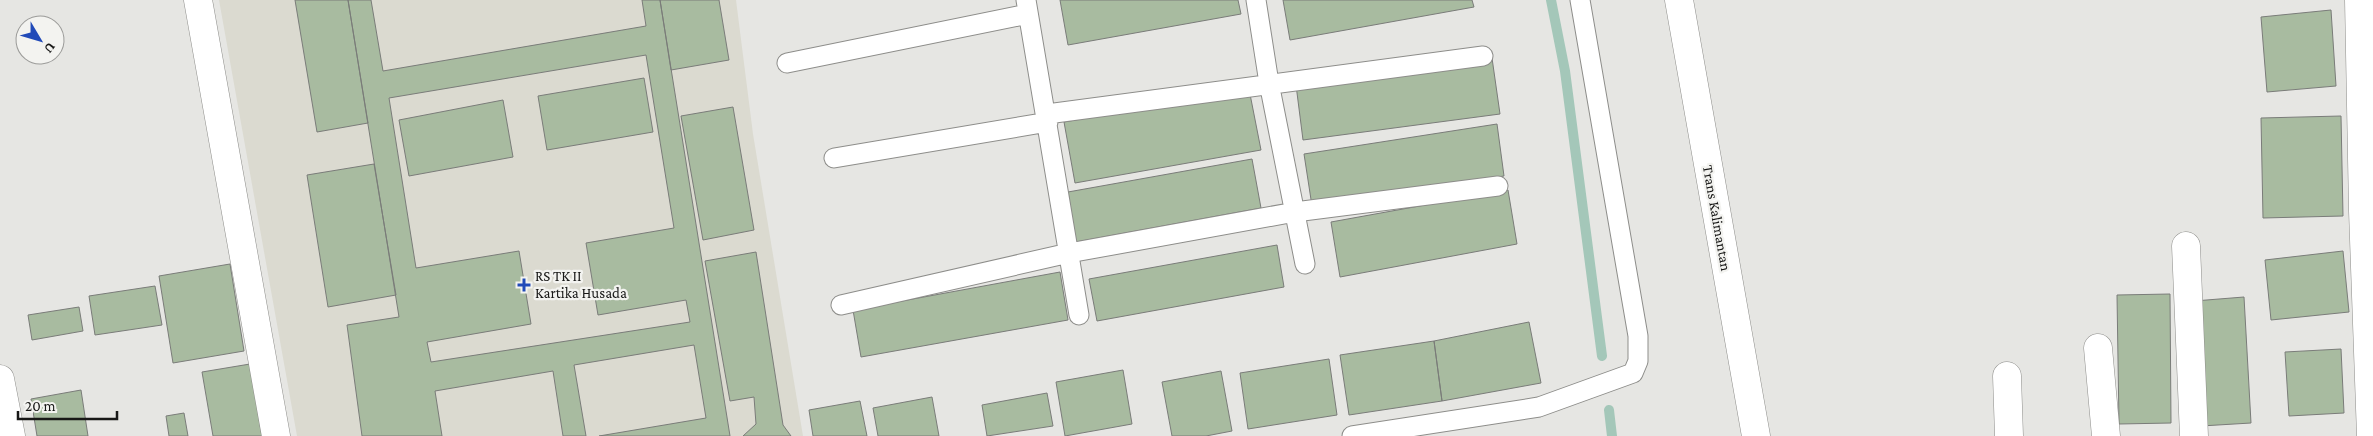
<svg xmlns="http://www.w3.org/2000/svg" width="2373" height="436" viewBox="0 0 2373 436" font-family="'Crimson Pro',serif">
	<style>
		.built { fill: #dbdad0 }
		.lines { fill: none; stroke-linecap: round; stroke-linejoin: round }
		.stream { stroke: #a4c7b9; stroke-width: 10 }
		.building { fill: #a8bba0; stroke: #7a7c79; fill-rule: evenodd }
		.lane-casing { stroke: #8d8d8a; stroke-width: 21 }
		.street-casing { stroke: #8d8d8a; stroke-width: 29 }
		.highway-casing { stroke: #8d8d8a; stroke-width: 29 }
		.lane { stroke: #fff; stroke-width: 19 }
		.street { stroke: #fff; stroke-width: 28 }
		.highway { stroke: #fff; stroke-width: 28 }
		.poi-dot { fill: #214ab8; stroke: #f3f3f0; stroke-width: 2 }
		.labels { text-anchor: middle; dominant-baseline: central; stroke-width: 4.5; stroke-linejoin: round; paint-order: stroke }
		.street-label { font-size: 15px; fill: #181817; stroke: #f3f3f0 }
		.poi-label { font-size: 15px; fill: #181817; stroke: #f3f3f0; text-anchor: start }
	</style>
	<rect width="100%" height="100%" fill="#e6e6e3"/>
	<!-- built -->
	<path class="built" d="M219,0H736L753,134L803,436H297Z"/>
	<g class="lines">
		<!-- stream -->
		<path class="stream" d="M1551,0L1565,71L1602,356
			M1609,410L1612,436"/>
	</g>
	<!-- building -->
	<path class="building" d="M295,0H348L368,123L317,132Z
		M348,0H371L383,71L646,26L642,0H660L730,436H599L706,418L694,345L574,365L586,436H563L553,371L435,391L442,436H362L347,325L399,317ZM646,55L674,228L586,243L598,315L686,300L690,322L431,362L427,342L531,324L519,251L416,268L389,98Z
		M660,0H719L729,60L671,70Z
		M1060,0H1238L1241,14L1068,45Z
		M1283,0H1472L1474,7L1290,40Z
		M2331,10L2336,86L2267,92L2261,17Z
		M1492,58L1500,114L1303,140L1296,85Z
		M644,78L653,132L547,150L538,96Z
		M1249,89L1261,150L1075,183L1064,122Z
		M503,100L513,157L409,176L399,120Z
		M733,107L754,230L703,240L681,116Z
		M2341,116L2343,216L2263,218L2261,118Z
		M1497,124L1504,176L1312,206L1304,154Z
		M1252,159L1261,208L1076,242L1068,192Z
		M374,164L396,295L328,307L307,175Z
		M1508,190L1517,244L1340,277L1331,222Z
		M1277,245L1284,287L1097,321L1089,279Z
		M2343,251L2349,312L2271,320L2265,260Z
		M756,252L783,425L791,436H743L756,424L754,397L730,401L705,261Z
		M230,264L244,351L173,363L159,276Z
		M1060,272L1068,320L861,357L853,310Z
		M155,286L162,325L95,335L89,296Z
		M2170,294L2171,423L2119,424L2117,295Z
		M2244,297L2251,423L2201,426L2194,301Z
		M79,307L83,331L32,340L28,315Z
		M1529,322L1541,383L1442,401L1434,341Z
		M1434,341L1442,401L1349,415L1340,355Z
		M2341,349L2344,413L2289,416L2285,352Z
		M1329,359L1337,415L1248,429L1240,373Z
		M250,364L262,436H213L202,372Z
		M1123,370L1132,424L1065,436L1056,382Z
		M1221,371L1232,431L1206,436H1172L1162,382Z
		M81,390L88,436H37L31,399Z
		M1047,393L1053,426L987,436L982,405Z
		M932,397L939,436H878L873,408Z
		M860,401L867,436H813L809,410Z
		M184,413L188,436H169L166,416Z"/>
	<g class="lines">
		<!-- lane casing -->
		<g class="lane-casing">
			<path id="lane" d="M1026,0L1079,315
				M1256,0L1269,83L1305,264
				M787,63L1028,14
				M1047,114L1483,56
				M834,158L1048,122
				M841,305L1069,253L1295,212L1498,186
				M1352,436L1539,407L1633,373L1638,361V336L1580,0"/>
		</g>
		<!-- street casing -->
		<g class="street-casing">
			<path id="street" d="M198,0L276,436
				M2359,0L2363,211L2371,436
				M2186,246L2194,436
				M2098,348L2106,436
				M2007,376L2009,436
				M0,379L11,436"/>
		</g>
		<!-- highway casing -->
		<g class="highway-casing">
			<path id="highway" d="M1679,0L1756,436"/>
		</g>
		<!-- lane -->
		<use href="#lane" class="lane"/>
		<!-- street -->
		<use href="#street" class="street"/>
		<!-- highway -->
		<use href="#highway" class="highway"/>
	</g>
	<!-- markers -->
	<path class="poi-dot" d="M521.5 277.5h5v5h5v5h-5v5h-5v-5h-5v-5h5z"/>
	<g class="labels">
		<!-- street labels -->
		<g class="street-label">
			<text transform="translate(1717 218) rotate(80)">Trans Kalimantan</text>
		</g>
		<!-- poi labels -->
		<g class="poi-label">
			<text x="535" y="276">RS TK II<tspan x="535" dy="17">Kartika Husada</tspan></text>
		</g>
	</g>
	<!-- north arrow -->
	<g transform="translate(40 40) rotate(128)"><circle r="24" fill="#f3f3f0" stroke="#9b9b99"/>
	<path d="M0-4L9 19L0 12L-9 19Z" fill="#214ab8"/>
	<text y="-8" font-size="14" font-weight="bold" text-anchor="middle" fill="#181817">U</text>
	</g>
	<!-- scale -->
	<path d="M18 411v8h99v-8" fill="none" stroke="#181817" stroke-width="2.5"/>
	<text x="25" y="411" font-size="15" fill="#181817" stroke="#f3f3f0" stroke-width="4" paint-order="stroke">20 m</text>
</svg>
